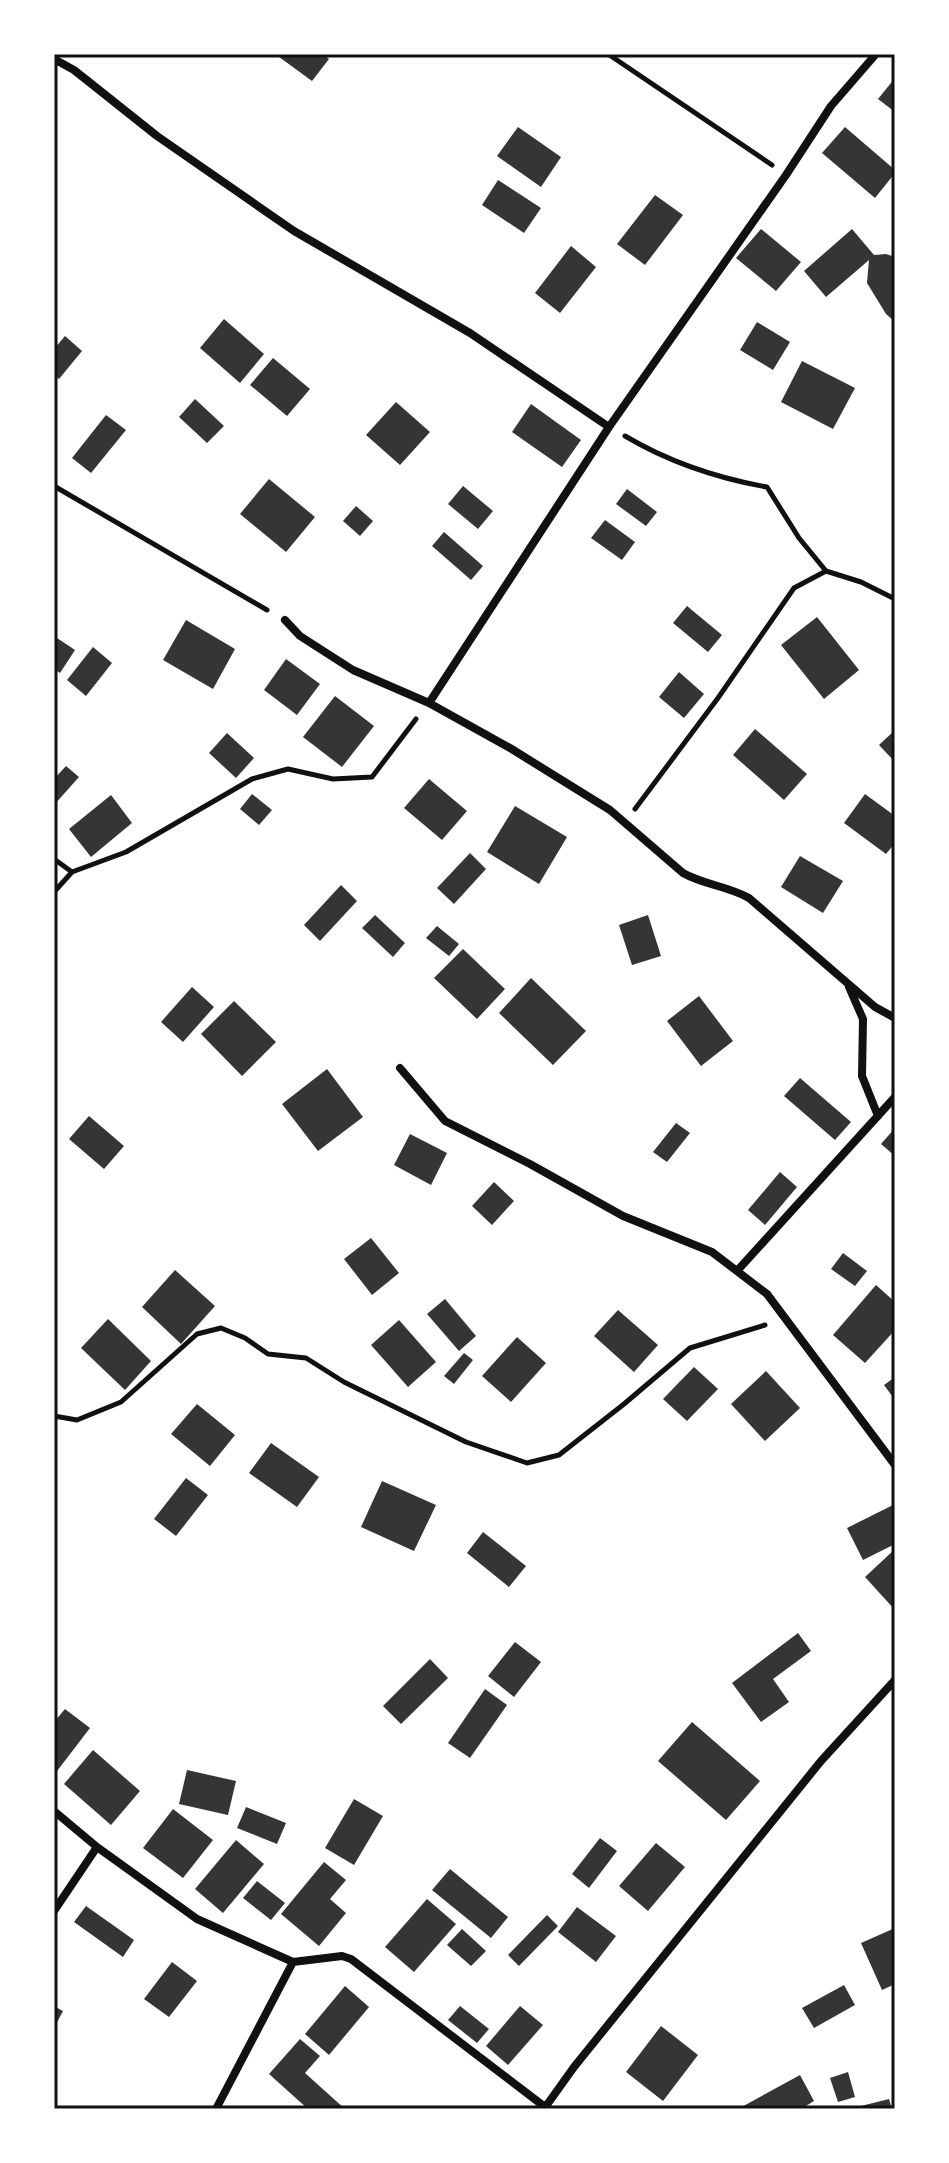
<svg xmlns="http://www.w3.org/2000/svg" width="949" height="2163" viewBox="0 0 949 2163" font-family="Figtree,sans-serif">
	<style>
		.building { fill: #353535 }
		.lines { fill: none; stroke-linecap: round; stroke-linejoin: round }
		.path { stroke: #111; stroke-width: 5 }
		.minor { stroke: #111; stroke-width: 8 }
		.neatline { fill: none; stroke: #111; stroke-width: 3 }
	</style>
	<rect width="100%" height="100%" fill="#fff"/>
	<!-- building -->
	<path class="building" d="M275,54H323L329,59L312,81Z
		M895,78V112L878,99Z
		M518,127L561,157L541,187L497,156Z
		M845,127L895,170V173L875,198L822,153Z
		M498,180L541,208L524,233L482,205Z
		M655,195L683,215L645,265L617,244Z
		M761,229L801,262L776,291L736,258Z
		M852,229L874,255L886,254L895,257V322L886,314L867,283L869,260L826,297L804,271Z
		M571,246L596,267L560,313L535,293Z
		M224,319L264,354L240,383L200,348Z
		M757,322L790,342L773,370L740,350Z
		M65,336L82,351L59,379L54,375V349Z
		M273,358L310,389L287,416L250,385Z
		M802,361L855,388L833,429L781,402Z
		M195,399L224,426L207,443L179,417Z
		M396,402L430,432L400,465L366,435Z
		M531,404L581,440L562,467L512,432Z
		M106,415L126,430L91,473L72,458Z
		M269,479L315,517L286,552L240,514Z
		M463,486L493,511L478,529L448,504Z
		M627,489L657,512L646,526L616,504Z
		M356,506L373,521L360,536L343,521Z
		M605,520L635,542L622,560L591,538Z
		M444,532L483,566L471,580L432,546Z
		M687,606L722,635L708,652L673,623Z
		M817,617L859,670L824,699L781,645Z
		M186,620L235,649L213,689L163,660Z
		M54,636L75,650L60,673L54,669Z
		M93,647L112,663L86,696L67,680Z
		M286,659L320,684L297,715L264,690Z
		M679,672L704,694L684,718L659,697Z
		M335,696L374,726L342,767L303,737Z
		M755,729L807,774L784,800L733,755Z
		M895,730V762L879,745Z
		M227,733L254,758L236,778L209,753Z
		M66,766L79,777L54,805V779Z
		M429,779L467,811L442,840L404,808Z
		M252,794L272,810L259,825L240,809Z
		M865,794L895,816V843L886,854L844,823Z
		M111,795L132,823L91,857L69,829Z
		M515,806L567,837L539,884L487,852Z
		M470,853L486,869L454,904L437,888Z
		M800,856L843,881L823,913L781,887Z
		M341,885L357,901L320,941L304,925Z
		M375,915L405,943L393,957L362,928Z
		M648,915L661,956L632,965L619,925Z
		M437,926L459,944L449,956L426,938Z
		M463,949L505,989L477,1019L434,978Z
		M531,978L586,1031L553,1065L499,1013Z
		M192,987L214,1007L183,1042L161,1022Z
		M699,996L733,1041L701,1066L667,1021Z
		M234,1001L276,1042L242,1076L201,1034Z
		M327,1069L363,1117L318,1151L282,1104Z
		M800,1078L851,1122L835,1140L784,1096Z
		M89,1116L124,1146L104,1169L69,1139Z
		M676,1123L690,1133L667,1162L653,1152Z
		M895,1128V1156L881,1144Z
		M410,1134L447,1153L431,1185L394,1165Z
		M780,1172L797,1187L765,1225L748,1210Z
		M494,1182L514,1201L492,1225L472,1206Z
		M371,1238L399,1273L372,1295L344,1259Z
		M843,1253L867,1271L855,1286L831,1269Z
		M175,1270L215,1306L181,1344L142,1307Z
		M876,1285L895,1302V1330L865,1363L833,1335Z
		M445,1299L476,1336L459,1351L427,1314Z
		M618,1310L658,1345L634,1372L594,1336Z
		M108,1319L151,1361L125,1390L81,1348Z
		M399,1320L436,1362L408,1387L371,1345Z
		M517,1337L546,1363L511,1402L482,1376Z
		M464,1353L473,1360L454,1384L444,1376Z
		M694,1367L718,1389L687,1421L663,1399Z
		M766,1371L800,1408L765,1441L731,1404Z
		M895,1377V1400L884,1385Z
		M197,1404L235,1435L210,1466L171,1434Z
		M271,1443L319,1477L297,1507L249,1473Z
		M186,1478L208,1495L176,1536L154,1519Z
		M382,1481L436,1505L414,1551L361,1527Z
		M895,1504V1544L863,1560L847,1528Z
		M483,1532L526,1566L509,1587L467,1553Z
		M895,1549V1610L865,1577Z
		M798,1633L811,1651L773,1679L789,1702L761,1722L732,1683Z
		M515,1642L541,1662L514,1697L488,1676Z
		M430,1659L448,1678L401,1724L383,1706Z
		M485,1689L507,1705L470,1758L448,1743Z
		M65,1709L90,1728L54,1775V1722Z
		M692,1722L760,1781L726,1820L658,1761Z
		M93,1750L140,1791L111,1825L64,1784Z
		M187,1770L236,1781L228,1815L179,1804Z
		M354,1799L383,1816L354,1865L325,1848Z
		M246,1807L286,1823L277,1844L237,1828Z
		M173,1809L213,1840L183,1878L143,1848Z
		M600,1838L617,1851L589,1888L572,1874Z
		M236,1840L264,1864L223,1913L195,1889Z
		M656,1843L685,1867L648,1911L619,1886Z
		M324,1862L346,1880L330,1899L346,1913L319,1946L281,1914Z
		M450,1869L508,1917L491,1938L432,1890Z
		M257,1881L285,1903L271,1920L243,1898Z
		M427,1899L456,1924L414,1972L385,1947Z
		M86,1906L134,1940L123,1957L74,1922Z
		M577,1907L616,1936L596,1962L558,1932Z
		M547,1915L558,1926L519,1966L508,1955Z
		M895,1928V1984L882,1990L861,1943Z
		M462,1929L486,1951L471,1966L447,1945Z
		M172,1962L197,1981L169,2017L144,1999Z
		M844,1985L855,2005L814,2028L802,2008Z
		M345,1986L369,2007L329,2055L305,2034Z
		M54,2006L63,2011L54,2028Z
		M460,2006L489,2029L477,2043L448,2020Z
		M520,2006L543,2025L508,2065L486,2046Z
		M661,2026L698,2055L663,2101L626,2072Z
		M300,2039L320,2056L305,2073L345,2109H308L269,2074Z
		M848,2072L855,2097L838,2102L830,2078Z
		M800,2075L814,2101L801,2109H738Z
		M889,2099L892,2109H854L853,2108Z"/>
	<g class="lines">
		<!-- path -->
		<path class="path" d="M608,54L772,165
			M625,436C669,462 716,478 767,487L799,538L826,571
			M54,486L267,610
			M635,809L718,698L794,588L826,571L861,582L895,599
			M54,859L72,872
			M54,892L72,872L126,852L252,779L288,769L333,779L372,777L416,719
			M54,1416L77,1420L121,1402L197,1334L221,1328L245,1338L268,1354L306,1358L344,1382L466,1442L527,1463L559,1455L624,1404L690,1348L765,1325"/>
		<!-- minor -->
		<path class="minor" d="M54,59L74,70L157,136L294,231L470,333L609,427
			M285,620L300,636L353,670L429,703L510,748L610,810L683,873C704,885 728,886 749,898L875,1007L895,1018
			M429,703L609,427L786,175L831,106L876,54
			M849,987L863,1019L862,1076L878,1116
			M400,1068L445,1121L530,1164L623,1216L712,1252L767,1294L895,1465
			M737,1271L895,1097
			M54,1811L97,1847L197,1919L293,1962L342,1956L351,1959L545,2107
			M54,1911L97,1847
			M216,2109L293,1962
			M544,2109L574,2067L821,1761L895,1680"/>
	</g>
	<!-- border -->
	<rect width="949" height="2163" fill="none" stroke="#ffffff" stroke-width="112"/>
	<rect x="56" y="56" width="837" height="2051" class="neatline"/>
</svg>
